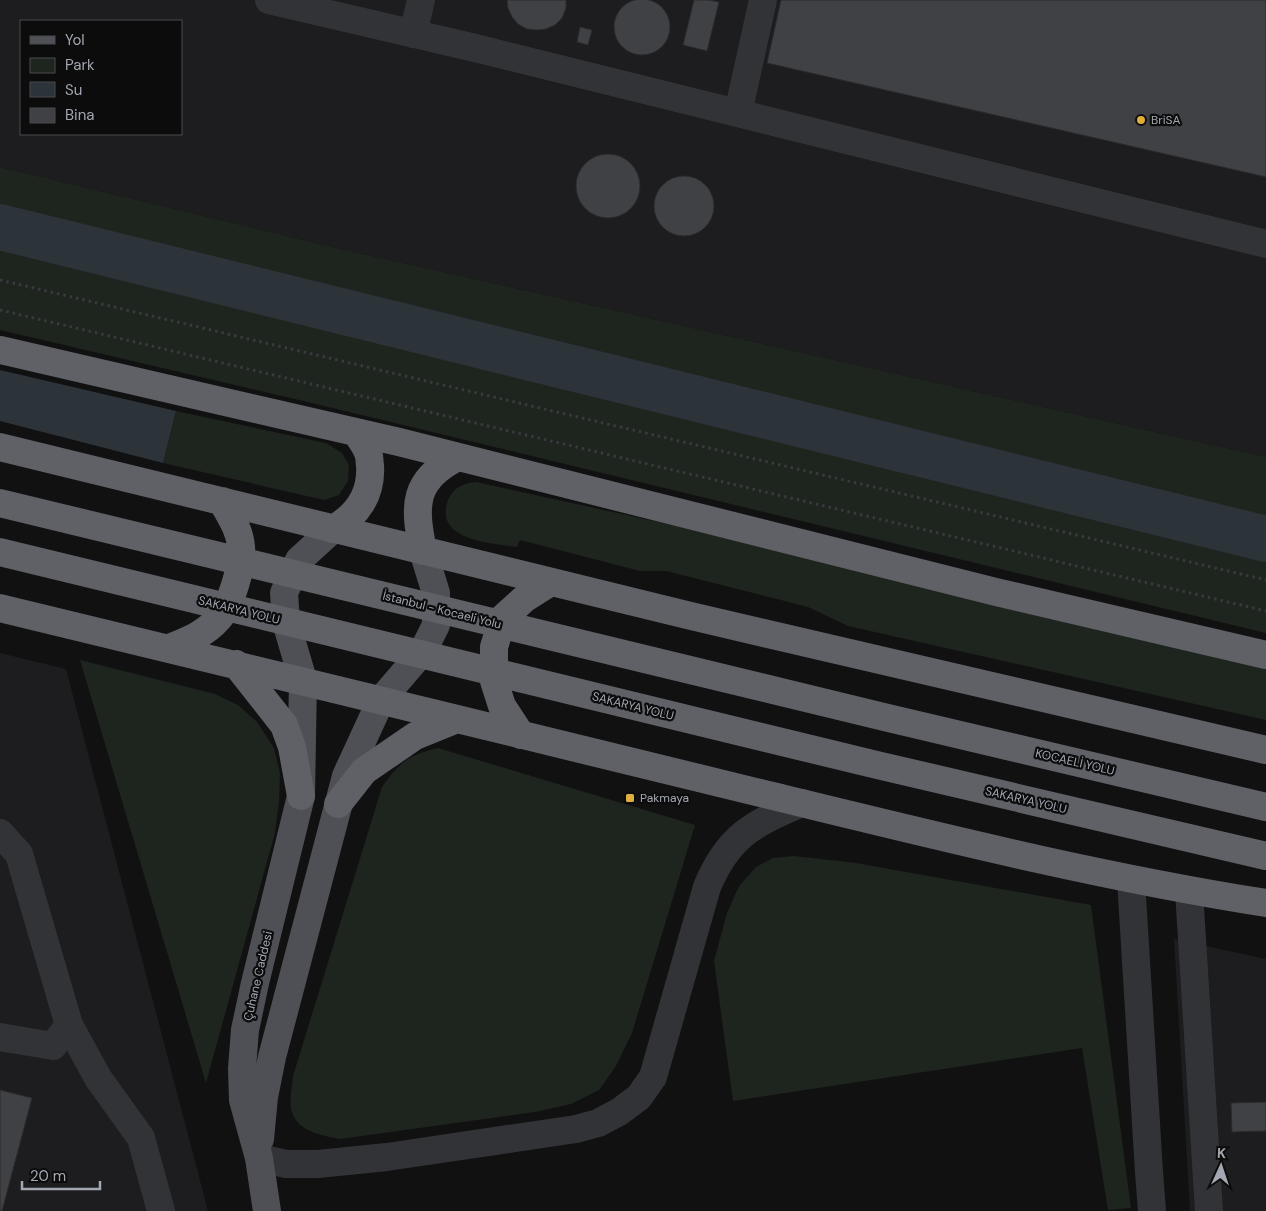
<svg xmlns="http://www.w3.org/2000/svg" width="1266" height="1211" viewBox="0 0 1266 1211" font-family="'DM Sans',sans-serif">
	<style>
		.built { fill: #1d1d1f; fill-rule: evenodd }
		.green { fill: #1e241e }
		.water { fill: #2c3339 }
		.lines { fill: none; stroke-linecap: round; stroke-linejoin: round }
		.river { stroke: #2c3339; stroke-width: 46 }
		.building { fill: #404145; stroke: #2b2b2e }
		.path { stroke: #383a3e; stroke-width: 3; stroke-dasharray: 2.5 4; stroke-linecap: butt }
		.minor { stroke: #323337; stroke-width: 28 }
		.major { stroke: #4e5055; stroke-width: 28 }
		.highway { stroke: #5f6167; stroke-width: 28 }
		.poi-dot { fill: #dfaf3c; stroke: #0c0c0d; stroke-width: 2 }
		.labels { text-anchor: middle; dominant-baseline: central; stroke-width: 4.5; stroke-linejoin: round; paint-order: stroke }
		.poi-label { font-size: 12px; fill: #a3a7b1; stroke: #0c0c0d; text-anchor: start }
		.street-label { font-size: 12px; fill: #a3a7b1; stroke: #0c0c0d }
	</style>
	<rect width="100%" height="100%" fill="#111112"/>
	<!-- built -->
	<path class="built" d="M0,0H1266V457L341,249L0,167ZM21,21H181V134H21Z
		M0,653L66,669L208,1211H0Z
		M1174,939L1266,959V1211H1190Z"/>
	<!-- green -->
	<path class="green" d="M0,167L341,249L1266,457V633L299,400L0,330Z
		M176,411L326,443L342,453L349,465L348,481L339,495L324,500L163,463Z
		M476,482L686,528L1266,668V720L848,626L808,607L666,571H640L520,540L517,547C492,543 433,541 448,500C453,488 463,483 476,482Z
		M80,660L215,694L238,705L257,722L274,748L280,773L279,801L275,833L206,1083Z
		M438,748L695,825L632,1033L616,1066L599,1090L571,1104L535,1112L340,1139C324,1136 300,1132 293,1115C288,1104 292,1088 293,1076L382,787C400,762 408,755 438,748Z
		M794,856L856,863L1091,905L1131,1208L1108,1210L1082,1048L733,1101L714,961L727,913L739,886L756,867L773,858Z"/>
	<!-- water -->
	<path class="water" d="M0,370L176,411L163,463L0,421Z"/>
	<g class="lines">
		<!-- river -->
		<path class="river" d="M0,227L1266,539"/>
	</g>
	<!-- building -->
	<path class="building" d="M614 27a28 28 0 1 1 56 0a28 28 0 1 1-56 0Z
		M507,0H566V8L562,18L555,25L546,29L537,30L527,29L518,24L512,17L508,8Z
		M694,0H709L719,2L707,51L683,45Z
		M781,0H1266V177L767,63Z
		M580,27L592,30L588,45L577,42Z
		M576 186a32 32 0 1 1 64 0a32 32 0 1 1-64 0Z
		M654 206a30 30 0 1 1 60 0a30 30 0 1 1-60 0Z
		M0,1090L32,1098L2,1211H0Z
		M1266,1102V1131L1232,1132L1231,1103Z"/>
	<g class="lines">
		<!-- path -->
		<path class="path" d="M0,280L1266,580
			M0,310L1266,611"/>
		<!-- minor -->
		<path class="minor" d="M269,0L471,47L1266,244
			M413,34L421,0
			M738,113L763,0
			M0,833L19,854L69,1025L98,1078L141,1138L161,1211
			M1131,880L1149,1172L1152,1211
			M1189,891L1209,1211
			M0,1037L53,1046L69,1025
			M259,1158L286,1164H318L387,1157L576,1129L598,1123L619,1112L639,1097L653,1077L707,887C728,836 753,824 802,803"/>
		<!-- major -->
		<path class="major" d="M260,1139L264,1097L272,1057L346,776L381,700L423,651L436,625V593L423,551
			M267,1211L259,1158L243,1100L242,1068L245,1030L255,983L301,796L303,680L286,622L284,593L299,560L333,529"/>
		<!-- highway -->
		<path class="highway" d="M0,350L399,442L996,592L1266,655
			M0,447L691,616L1266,750
			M0,503L884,717L1266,807
			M333,529C358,515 372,494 370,465C369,461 370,456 368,453C366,446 360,439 356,432
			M423,551C414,506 412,480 458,457
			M0,552L877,765L1266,856
			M0,608C252,668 504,731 756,792C925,833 1094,876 1266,903
			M169,648C187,641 205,634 218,619C231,606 243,565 241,547C240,530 230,516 222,501
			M236,664L284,725L292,747L301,796
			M521,735L502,706L494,681V647L503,618L524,599L551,582
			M338,804L364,771L415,736L457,719"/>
	</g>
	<!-- markers -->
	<g class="poi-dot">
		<circle cx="1141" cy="120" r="5"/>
		<rect x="625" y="793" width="10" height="10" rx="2.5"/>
	</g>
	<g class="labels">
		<!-- poi labels -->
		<g class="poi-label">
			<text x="1151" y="120">BriSA</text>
			<text x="640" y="798">Pakmaya</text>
		</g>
		<!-- street labels -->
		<g class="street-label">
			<text transform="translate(239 610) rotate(14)">SAKARYA YOLU</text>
			<text transform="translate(442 610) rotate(14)">İstanbul - Kocaeli Yolu</text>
			<text transform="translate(633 706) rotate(14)">SAKARYA YOLU</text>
			<text transform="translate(1075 762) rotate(13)">KOCAELİ YOLU</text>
			<text transform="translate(1026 800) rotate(13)">SAKARYA YOLU</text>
			<text transform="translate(258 976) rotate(-77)">Çuhane Caddesi</text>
		</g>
	</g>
	<!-- legend -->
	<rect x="20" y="20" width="162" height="115" fill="#0c0c0d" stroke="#484a4f"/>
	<rect x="30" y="36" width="25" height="8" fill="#4e5055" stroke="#484a4f"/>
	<text x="65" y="45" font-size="15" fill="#a3a7b1">Yol</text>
	<rect x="30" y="58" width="25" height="15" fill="#1e241e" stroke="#484a4f"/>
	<text x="65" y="70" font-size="15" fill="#a3a7b1">Park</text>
	<rect x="30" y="82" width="25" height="15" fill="#2c3339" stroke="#484a4f"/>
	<text x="65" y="95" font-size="15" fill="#a3a7b1">Su</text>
	<rect x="30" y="108" width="25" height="15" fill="#404145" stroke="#484a4f"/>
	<text x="65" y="120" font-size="15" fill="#a3a7b1">Bina</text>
	<!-- north arrow -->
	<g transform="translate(1221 1166) rotate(3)" stroke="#0c0c0d" stroke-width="4" paint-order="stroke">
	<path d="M0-4L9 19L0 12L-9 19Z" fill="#a3a7b1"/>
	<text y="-8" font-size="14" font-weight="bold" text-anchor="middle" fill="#a3a7b1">K</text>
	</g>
	<!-- scale -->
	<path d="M22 1181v8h78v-8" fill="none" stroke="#a3a7b1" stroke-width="2.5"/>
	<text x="30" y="1181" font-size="15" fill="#a3a7b1" stroke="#0c0c0d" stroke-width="4" paint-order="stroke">20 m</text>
</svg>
